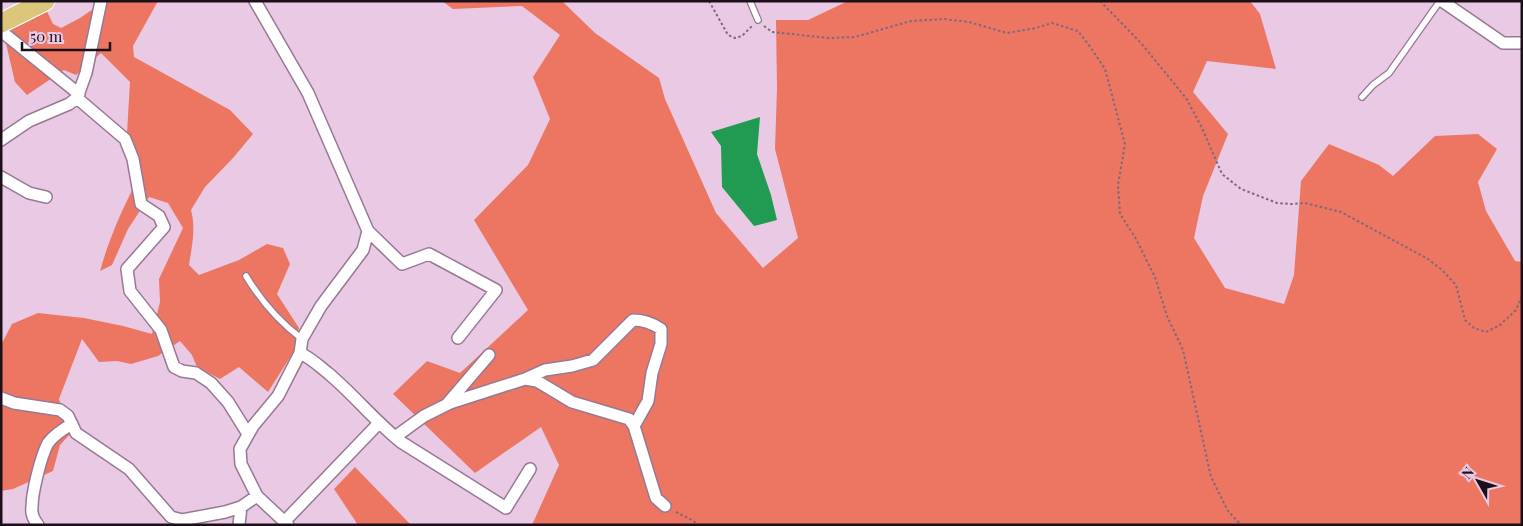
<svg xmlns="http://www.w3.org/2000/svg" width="1523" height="526" viewBox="0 0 1523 526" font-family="'Playfair Display',serif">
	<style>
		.forest { fill: #ec7661 }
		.water { fill: #219b52 }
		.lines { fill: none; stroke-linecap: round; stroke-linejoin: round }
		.lane-casing { stroke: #977993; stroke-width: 8 }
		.street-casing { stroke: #977993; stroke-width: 14 }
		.primary-casing { stroke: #fff; stroke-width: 21 }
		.path { stroke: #7e687b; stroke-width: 2; stroke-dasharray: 2.5 2.5; stroke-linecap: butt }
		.lane { stroke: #fff; stroke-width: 5.5 }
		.street { stroke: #fff; stroke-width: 11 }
		.primary { stroke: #dcc67c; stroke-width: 19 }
	</style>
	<rect width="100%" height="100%" fill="#eac9e5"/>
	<!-- forest -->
	<path class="forest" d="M105,1H158L133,46L134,57L230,110L253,134L233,158L205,187L191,210C196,228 192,246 189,265L199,275L239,260L267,244L283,248L290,264L277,294L299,328L294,351L268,392L239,367L220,379L197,367L192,355L180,341L158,356L131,364L117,361L99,362L82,339L59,399L71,433L60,445L53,471L13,489L1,491V345L12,324L38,313L84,318L123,326L152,334L160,302L159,279L183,228L168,203L149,197L128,229L112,265L100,271C110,236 124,204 142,172L127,133L130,82L101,53L76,75L64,70L27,95L15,82L5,39L14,26L45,7L53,24L61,28L80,18Z
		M442,1H562L595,33L659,78L665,99L716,213L763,268L798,238L775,149L777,88L776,20H808L848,1H1250L1260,14L1276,69L1207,61L1193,92L1228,134L1203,196L1194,238L1225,288L1284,304L1294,275L1301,181L1329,144L1379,165L1393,176L1435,136L1478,134L1497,149L1478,182L1486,211L1515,261L1522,262V525H532L559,465L541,427L475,473L393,394L427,361L460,373L528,310L474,220L528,165L550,119L533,77L560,35L522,6L453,9Z
		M355,467L411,525H358L334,489Z"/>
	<!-- water -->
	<path class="water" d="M760,117L757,154L771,195L777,220L754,226L722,187L721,146L711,132Z"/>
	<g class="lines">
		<!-- lane casing -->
		<g class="lane-casing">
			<path id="lane" d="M750,1L758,20
				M1362,97L1373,85L1389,73L1440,1
				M246,276C261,301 278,321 302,339"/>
		</g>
		<!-- street casing -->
		<g class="street-casing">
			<path id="street" d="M255,1L308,93L368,231L363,250L321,306L302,339L300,353L278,396L253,426L240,449L241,464L257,496L288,525
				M1442,1L1503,43H1522
				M1,31L79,94
				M77,98L125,139L133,159L141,204L159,216L164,227L127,269L130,291L161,330L174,367L182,371L196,373L211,383L228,402L248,434
				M1,140L29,121L69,104L77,98L86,73L101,1
				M1,177L29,193L46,197
				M368,231L402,264L429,254L496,290L458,338
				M300,353C311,358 319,366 328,373C354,395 375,421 401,442L506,508L530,469
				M525,379L537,381L572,402L629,419L634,426
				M1,398L14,403L60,410L68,416L76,433L129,469L171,517L182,520L225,512L241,507L257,496
				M447,404L489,355
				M395,437L424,416L450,403L525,379L545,370L572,366L593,360L633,320C644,320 652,323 661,329V344L652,373L648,401L634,426L656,498L665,506
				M285,521L379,423
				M38,525C34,520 31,513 32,507C32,492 41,456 48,443C54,435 63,429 72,424
				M239,525L241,507"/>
		</g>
		<!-- primary casing -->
		<g class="primary-casing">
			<path id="primary" d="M1,23L45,1"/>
		</g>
		<!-- path -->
		<path class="path" d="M709,1L728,35L735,38L742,36L752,26
			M1100,1L1141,43L1186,98L1201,126L1222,174L1241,189L1277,203L1291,204L1305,203L1341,212L1428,259L1442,270L1456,285L1465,320L1474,328L1486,332L1500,325L1516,310L1522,296
			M764,26L772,32L829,38L855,37L911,21L944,19L969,22L1007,33L1036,28L1052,23L1078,31L1091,48L1105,69L1125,144L1118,185L1120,214L1135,237L1155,277L1167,316L1183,350L1211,477L1228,511L1241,525
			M676,512L694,521L697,525"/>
		<!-- lane -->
		<use href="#lane" class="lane"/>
		<!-- street -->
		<use href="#street" class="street"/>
		<!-- primary -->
		<use href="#primary" class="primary"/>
	</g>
	<!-- border -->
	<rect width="1523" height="526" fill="none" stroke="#1c111b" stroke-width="5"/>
	<!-- north arrow -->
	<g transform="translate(1478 481) rotate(309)" stroke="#eac9e5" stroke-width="4" paint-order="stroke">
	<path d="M0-4L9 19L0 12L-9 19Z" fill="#1c111b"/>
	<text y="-8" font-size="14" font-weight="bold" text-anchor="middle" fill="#1c111b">N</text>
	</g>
	<!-- scale -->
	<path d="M22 42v8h88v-8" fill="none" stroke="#1c111b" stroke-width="2.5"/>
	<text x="30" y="42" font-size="15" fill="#1c111b" stroke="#eac9e5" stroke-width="4" paint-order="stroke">50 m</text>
</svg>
